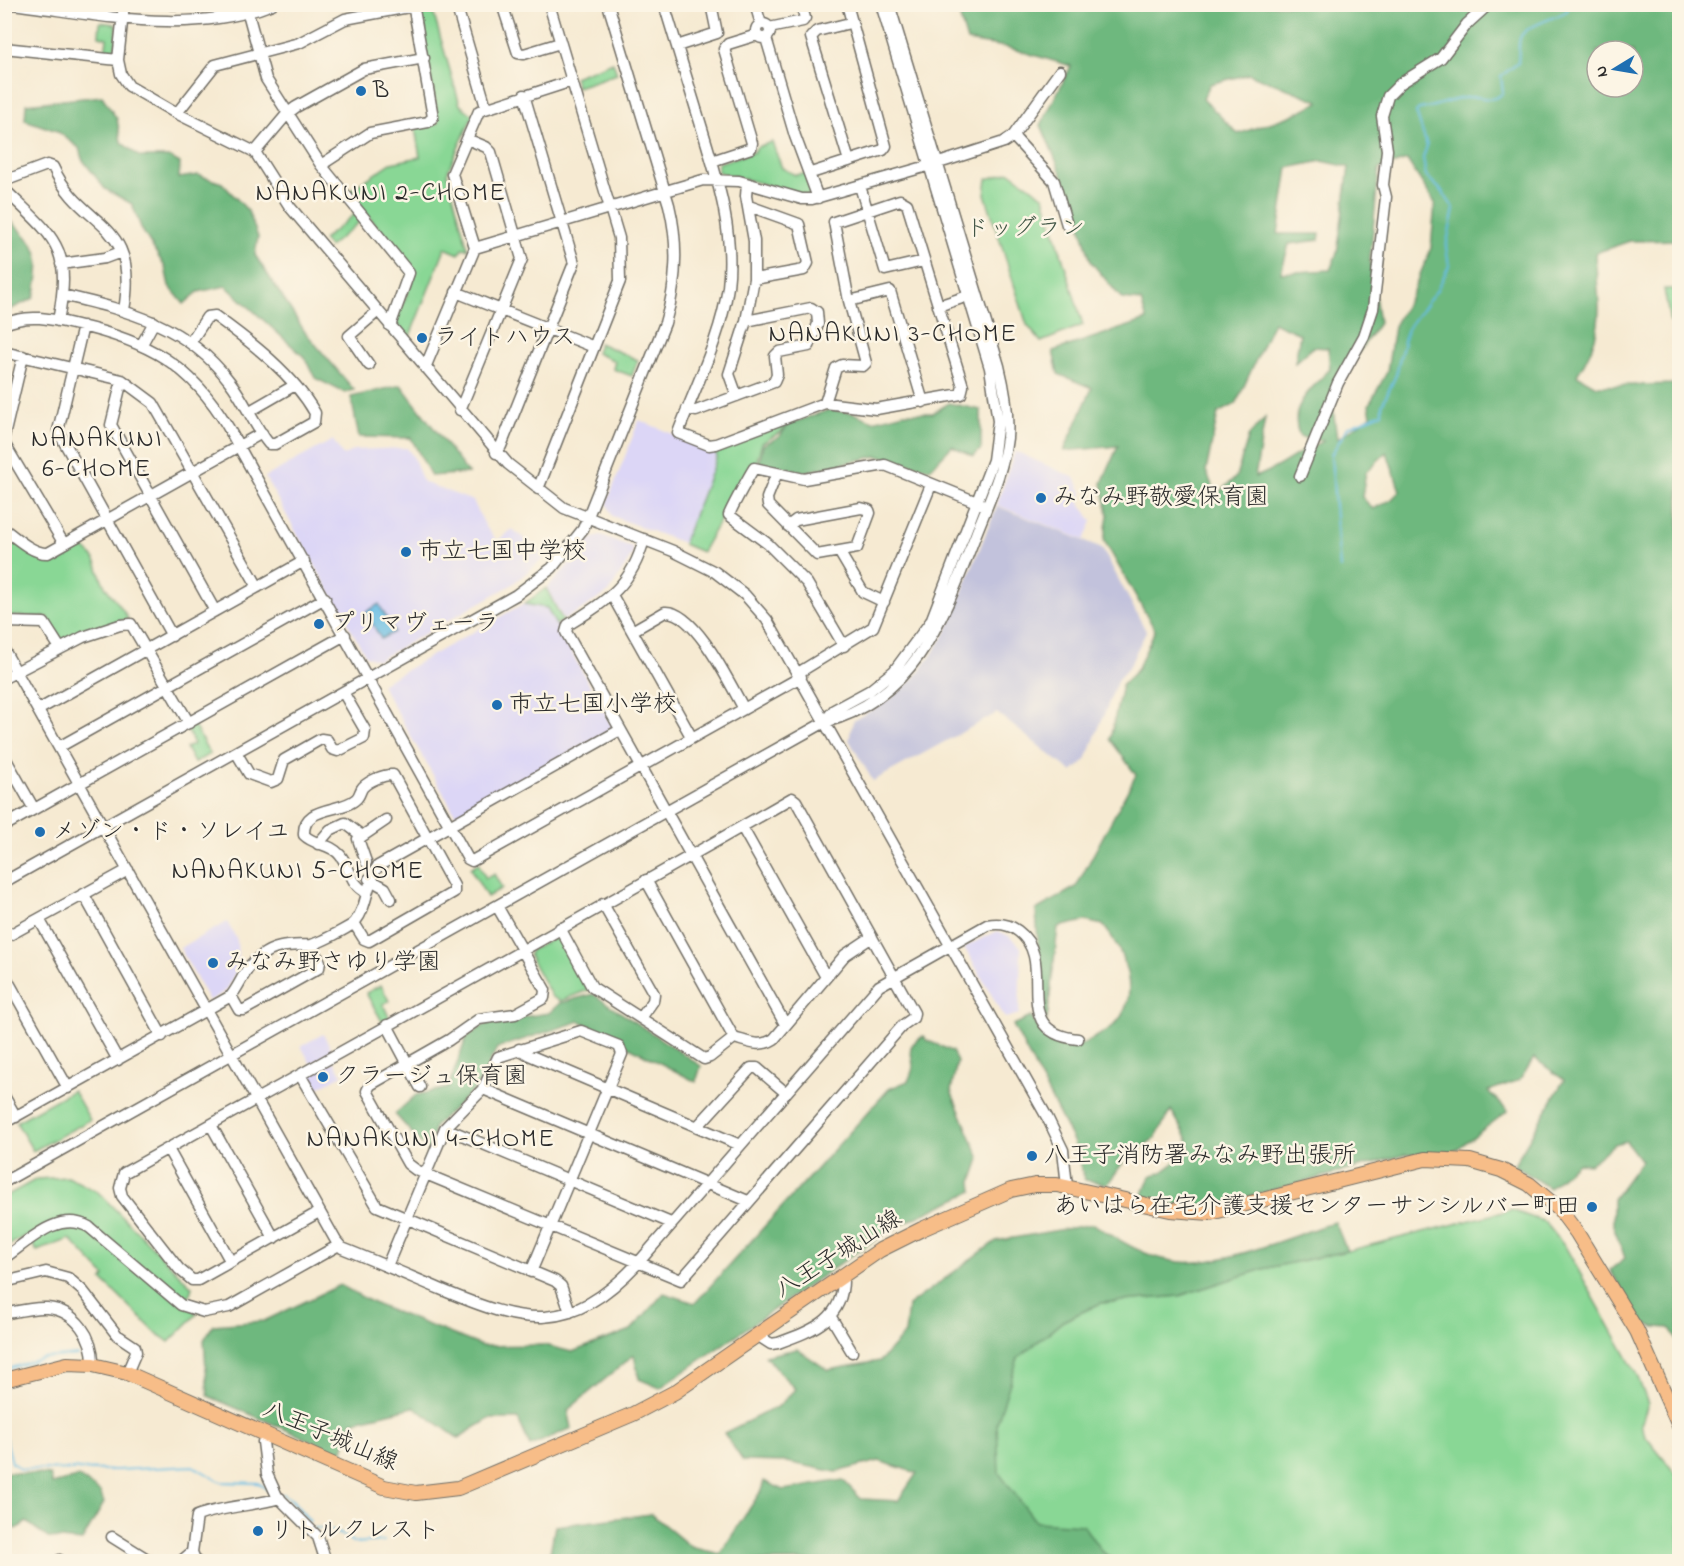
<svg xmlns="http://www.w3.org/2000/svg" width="1684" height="1566" viewBox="0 0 1684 1566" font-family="'Indie Flower','Klee One',sans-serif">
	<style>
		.built { fill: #dcd6f6 }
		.industrial { fill: #c2c2dc }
		.green { fill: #89d795; stroke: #5a8160; stroke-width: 1.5 }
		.forest { fill: #6eb87e; stroke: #4c7254; stroke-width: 1.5; fill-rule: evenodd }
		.water { fill: #67bde4; stroke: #497488; stroke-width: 1.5 }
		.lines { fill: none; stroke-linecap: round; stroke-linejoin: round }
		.stream { stroke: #67bde4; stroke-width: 2 }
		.minor-casing { stroke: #726e65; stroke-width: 13 }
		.major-casing { stroke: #726e65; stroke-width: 16 }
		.minor { stroke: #fff; stroke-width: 10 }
		.major { stroke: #f7bd88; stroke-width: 14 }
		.poi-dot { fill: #1f6fb2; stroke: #fcf5e5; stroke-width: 2 }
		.labels { text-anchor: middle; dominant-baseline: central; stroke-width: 5; stroke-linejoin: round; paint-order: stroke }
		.poi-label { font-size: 24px; fill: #2b2b2b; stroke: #fcf5e5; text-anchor: start }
		.park-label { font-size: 24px; fill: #425646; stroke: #fcf5e5 }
		.street-label { font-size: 24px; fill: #2b2b2b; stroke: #fcf5e5 }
		.neighbourhood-label { font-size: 26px; letter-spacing: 1.5px; fill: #2b2b2b; stroke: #fcf5e5 }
	</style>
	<rect width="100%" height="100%" fill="#fcf5e5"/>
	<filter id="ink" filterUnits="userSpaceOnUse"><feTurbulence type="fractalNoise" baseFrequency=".0167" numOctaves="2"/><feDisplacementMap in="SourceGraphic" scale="12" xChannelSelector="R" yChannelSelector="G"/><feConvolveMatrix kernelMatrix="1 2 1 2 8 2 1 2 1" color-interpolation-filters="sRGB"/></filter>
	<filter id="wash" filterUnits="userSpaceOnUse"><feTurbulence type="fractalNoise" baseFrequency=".008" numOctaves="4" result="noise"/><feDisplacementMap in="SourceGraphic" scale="24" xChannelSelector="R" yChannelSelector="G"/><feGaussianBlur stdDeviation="1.35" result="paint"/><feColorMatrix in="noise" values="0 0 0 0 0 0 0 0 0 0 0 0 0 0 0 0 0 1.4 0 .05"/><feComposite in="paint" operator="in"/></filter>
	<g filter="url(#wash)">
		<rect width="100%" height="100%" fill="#f6ead2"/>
		<!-- built -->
		<path class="built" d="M639,420L713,451L716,456L683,543L612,516L607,503Z
			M333,440L343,456L354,450L407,448L414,458L423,482L473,501L486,527L497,541L512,529L547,556L511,585L378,660L366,656L265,477Z
			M1015,451L1075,478L1082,492L1080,503L1092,521L1084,540L997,505Z
			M601,536L632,547L633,553L609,592L564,620L547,588L576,557L587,540Z
			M523,604L547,608L612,726L611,730L457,817L381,684Z
			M227,922L237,940L238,966L227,990L209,1001L180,948Z
			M998,931L1009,936L1021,947L1019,1014L1005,1018L964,947Z
			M323,1034L333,1052L311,1064L301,1046Z
			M333,1060L342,1075L314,1090L307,1079L309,1073Z"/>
		<!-- industrial -->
		<path class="industrial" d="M997,506L1102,548L1146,631L1129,667L1118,679L1086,760L1072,772L997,713L873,781L849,740L853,721L891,698L916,676L931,656L945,634Z"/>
		<!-- green -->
		<path class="green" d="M417,5H431L460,105L473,115L447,173L468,249L462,248L459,254L445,248L408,341L395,323L416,272L348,192L391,163L420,157L415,128L439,123Z
			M100,22L115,24L117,27L115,52L110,56L105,55L107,38L99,36Z
			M613,62L617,74L577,87L574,77Z
			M772,142L782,168L795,175L807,173L812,193L809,196L718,172V163L754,152L757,147Z
			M1010,172L1044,197L1083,325L1041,342L1027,325L985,194L987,179Z
			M356,213L362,220L329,247L323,240Z
			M1664,289H1679V320L1670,322Z
			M599,343L638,360L632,376L613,369L615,361L596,353Z
			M787,424L782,431L762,443L756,463H751C738,494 718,522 702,552L683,544L717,456L714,450Z
			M5,534L46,560L76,542C107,563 92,570 109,592C116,601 123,608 128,619L78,632L64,640L60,639L48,617L5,616Z
			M546,588L563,621L556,625L547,608L524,604Z
			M193,724L210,754L194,763L186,748L194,744L186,728Z
			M478,863L486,878L494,874L502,888L487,897L470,868Z
			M556,937L560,938L588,990L560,1001L552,997L529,955L531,950Z
			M381,985L389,1001L383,1004L390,1019L383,1023L366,993Z
			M73,1090L90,1120L33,1151L16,1122Z
			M68,1177L98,1192L192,1287L187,1304L197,1314L169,1342L154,1331L102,1280L105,1276L70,1239L37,1251L26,1235L5,1248L4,1197L37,1179Z
			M1511,1210L1545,1222L1566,1248L1637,1375L1648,1404L1641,1425L1646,1437L1679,1478V1561H1117L1102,1552L993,1506L984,1420L1018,1358L1063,1321L1101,1303L1179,1296L1263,1269L1347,1251Z"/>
		<!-- forest -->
		<path class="forest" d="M956,5H1679V240L1630,241L1595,253C1598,304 1608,329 1577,375L1596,386L1679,384V1344L1670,1328L1655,1327L1642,1323L1610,1270L1625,1258L1613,1225V1199L1641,1161L1626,1141L1614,1144L1590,1164L1577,1163L1549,1188L1514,1165L1564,1080L1534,1058L1520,1080L1488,1091L1508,1111L1453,1152L1404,1155L1217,1205L1173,1204L1142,1197L1150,1176L1162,1172L1190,1151L1188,1139L1171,1110L1155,1138L1126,1158L1108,1184L1085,1180L1073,1141L1013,1025L1031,1017C1038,1027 1044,1038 1056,1044C1069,1051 1083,1045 1094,1038C1101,1034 1109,1030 1114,1025C1143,997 1124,950 1103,925L1085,921L1058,927L1047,1020L1042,1013L1036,910L1076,887L1136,775L1110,739L1122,685L1137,670L1155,630L1104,540L1108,515L1102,483L1118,446L1064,451L1092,388L1058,374L1053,351L1147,320L1141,301L1122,299L1091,262L1073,201L1041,125L1071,66L1006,47L967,41ZM1597,51H1633V87H1597ZM1249,74L1319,101V102L1290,116L1238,134L1203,99L1210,84ZM1407,160L1435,203L1431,248L1411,296L1394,326L1387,372L1369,405L1371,416L1337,439L1331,392L1379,323L1370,259L1379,169ZM1322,161L1349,167L1337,253L1330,270L1281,273L1289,244L1319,240L1320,234H1278L1288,168ZM1273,322L1300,334L1295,363L1313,347L1328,348L1330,369C1310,391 1287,406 1300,437L1324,441C1298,450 1281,469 1255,477L1265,418L1249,435L1236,477L1216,495L1206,471L1218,413L1236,404ZM1387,452L1400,491L1391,500L1373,509L1362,497L1366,472Z
			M102,96L117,119L121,142L140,157H169L180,163L179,178L198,175L222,183L248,211L258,237L255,255L305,332L354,390L345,393L315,378L304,357L226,286L198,292L184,304L169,286L165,267L142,230L132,204L105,189L82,159L79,148L57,131L25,120L26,104Z
			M5,216C39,247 44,251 34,298L5,312Z
			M401,385L468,473L431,476L411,438L359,437L351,397Z
			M949,403L981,410V449L974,456L952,446L930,469L877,456L805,472L759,462L763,445L779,437L789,424L829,410L853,413L873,421L904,413H933Z
			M593,994L701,1066L696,1082L580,1021L497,1048L477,1087L435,1126L428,1151L395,1114L416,1095L448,1088L467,1036L489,1022L549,1013L560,1003Z
			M924,1036L926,1040L952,1051L957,1062L951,1091L980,1159L972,1182L973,1191L902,1224L867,1245L660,1388L639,1379L634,1355L568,1410L572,1428L530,1446L518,1419H489L458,1438L414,1407L351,1422L342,1454L208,1396L204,1340L213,1325L264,1321L340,1285L377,1305L482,1346L544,1345L572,1352L631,1330L664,1293L695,1303L889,1089L908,1081C910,1077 913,1070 913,1066C912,1048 904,1048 924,1036Z
			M1335,1222L1347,1251L1263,1269L1179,1296L1101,1303L1063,1321L1018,1358L997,1423L999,1473L1036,1522L1083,1525L1102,1552L1117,1561H514V1557L550,1553L555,1526L651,1514L691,1547L720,1554L761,1491L764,1481L784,1490L843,1480L861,1499L898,1501L917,1473L879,1461L836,1472L787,1462L743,1461L724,1433L779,1406L795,1389L765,1356L797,1349L828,1370L880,1361L905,1334L908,1306L996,1241L1093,1224C1118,1239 1143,1256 1172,1261C1216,1270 1291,1236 1335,1222Z
			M6,1472L50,1475L52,1484L79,1477L100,1492L104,1503L82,1541L48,1538L27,1522L16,1529L5,1525Z"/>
		<!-- water -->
		<path class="water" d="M379,604L394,632L381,639L366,612Z"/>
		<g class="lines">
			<!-- stream -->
			<path class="stream" d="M1340,568L1331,455L1348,427L1382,413V405L1396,375L1407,329L1437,290L1449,266L1446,247L1454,209L1442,191L1426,176L1423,158L1427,146L1416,112L1419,109C1438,107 1456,96 1476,97C1487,98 1493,102 1503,93L1501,76L1518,63C1519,56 1518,45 1520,38C1524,26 1556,18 1567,11L1569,4
				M4,1370L43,1358L78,1355
				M4,1433L12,1463L21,1469L117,1470L193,1466L221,1482L258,1483L271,1492
				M282,1494L292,1500L310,1522
				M315,1528L326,1529L343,1535L354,1543L384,1541"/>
		</g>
	</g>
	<g filter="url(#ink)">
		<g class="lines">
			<!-- minor casing -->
			<g class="minor-casing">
				<path id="minor" d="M12,4C97,14 191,37 272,4
					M124,4L118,60L121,74L129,86L172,111L255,152L290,207L508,464L564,508L673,551L715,572L745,595L767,620L1048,1119L1063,1150L1067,1186
					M171,4H194
					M456,4L486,107
					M502,4L518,53L524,54L560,43
					M664,4C676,44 688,83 700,122C716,175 735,230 728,287C721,337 696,385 678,433L709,445L716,444L825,403L876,409L961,394L963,386L907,204L900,200L834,222L849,301L866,363L863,366L842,365L836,368L825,403
					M755,4L761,24
					M248,13L266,79L321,165L409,273L390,326
					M756 31a7 7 0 1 1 14 0a7 7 0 1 1-14 0Z
					M769,28L803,21L805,18L801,4
					M766,38L795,136L818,198
					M677,46L717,33L711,4
					M4,48L118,60
					M177,113L215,65L299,43L345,19L414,6
					M1013,136L1054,181L1067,225
					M255,152L288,113L296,107L364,69L424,58
					M712,161L751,148L752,143L724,49L728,44L757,35
					M849,161L811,37L817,31L850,23
					M321,165L370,133L428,122L433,117L413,4
					M811,173L883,150L886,146L847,4
					M4,181L47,165L53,167C82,231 140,218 124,310
					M860,186L885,270L924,261
					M4,189C54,238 73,245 58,321
					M749,206L799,224L808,263L804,270L754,279
					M475,248L703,180L739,181L802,199H812L945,161L1004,142L1013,136L1060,71
					M61,264L105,258L121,252
					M456,292L594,347
					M63,295C129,311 187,325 230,382C245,401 254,426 269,444H275L314,422L315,413C293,374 251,342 215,316L207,317L190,343
					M849,301L890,291L923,402
					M938,306L968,296
					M4,324C29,313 52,319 77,325C147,341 191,364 228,427L468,859L472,861L801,677
					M83,326L58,431L172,636
					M142,344L154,322
					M4,352L122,380L153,403L258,587
					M369,365L349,336L378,311
					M425,368L475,248L452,174L479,111L572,81
					M122,380L111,425L215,611
					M737,396L729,374L746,321L754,279V241L746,196L747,184
					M687,409L696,411L774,382L777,375L775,356L779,352L809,346L818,324L817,312L811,308L746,321
					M460,410L522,259L491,152L486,147L467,139
					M250,411L295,385
					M4,436L23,356
					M4,443L64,544
					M496,453L501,446L574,263L524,95
					M777,473L767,498L768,505L817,555L857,548L870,513L869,510L861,508L796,520L788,526
					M1300,476L1338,383L1364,336L1373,309L1386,197L1383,185L1387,150L1382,116L1388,96L1401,83L1441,58L1467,24L1489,4
					M538,489L620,281L619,238L549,4
					M4,529C16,538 33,554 48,553L262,433
					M644,539C632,586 606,601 568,625L566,632L785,1024
					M840,553L863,592L884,602
					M613,597L692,738
					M4,622L44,623L60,648
					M632,631L665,612C695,610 731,686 744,709
					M844,646L807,583L768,544L729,515C730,511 750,474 754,468L804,479L885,465L984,505
					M4,650L336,1241L342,1248C375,1261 407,1275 440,1289C525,1325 569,1336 638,1263L879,986L987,925C998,923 1009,924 1018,931C1060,962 1005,1032 1078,1039
					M798,673L873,627L931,485
					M4,678L83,637L120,625L131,624L189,723
					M38,710L304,561
					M825,721L834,710L869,691L894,671L931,621L993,460L998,421L990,368L881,4
					M59,747L325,598
					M236,752L249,774L271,782L278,779L284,760L321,739L327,740L332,749L338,751L364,738L365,730L343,692
					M4,756L34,809
					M4,826L345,635
					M742,827L826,977
					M318,844L330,830L345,823L362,836
					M366,862L358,839L386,820
					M369,879L385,888L391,899
					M646,880L734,1038
					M4,882L516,595L552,568L583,529L665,323C677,283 679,246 669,205L608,4
					M84,895L162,1036
					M603,904L654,994L653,1001L641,1018
					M39,919L118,1060
					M354,923L364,939L369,941L454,892V886L393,775C384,774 369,781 363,787C360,790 360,796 356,799C341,813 302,805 304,835C315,846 330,843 340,855C351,868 350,885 366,892
					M560,928L592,987L704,1059L710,1057L734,1038C749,1042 760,1048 774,1039L845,955L872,937
					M4,938L128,870
					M4,974L68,1088
					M231,996L239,1010H244L319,968L320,962L312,945
					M387,1025L420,1087
					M519,1049L529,1055L740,1145
					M300,1075L377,1206L555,1281L561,1286L570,1312
					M483,1089L748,1201
					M4,1096L16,1117
					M4,1123L231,996C242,982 245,966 261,956C277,944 291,946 310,945C317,944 351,927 355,922C368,906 366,883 378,866L620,730
					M211,1125L274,1238
					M697,1127L751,1068H757L786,1093
					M445,1128L671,1223
					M168,1149L231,1262
					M4,1182L825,722C917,698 945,613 976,534C988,503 1003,472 1007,438C1009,414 1005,390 999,366L889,4
					M319,1212L198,1280H192L179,1269L122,1196L120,1188L124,1173C347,1048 571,925 792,798L796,801L914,1013L913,1018L903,1025L681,1280L416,1170L408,1164L367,1091L370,1085L449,1040L479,1019L515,1014L544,998L545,990L497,906
					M4,1258C29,1241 58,1210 89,1227L181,1305L204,1312L229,1307L339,1245
					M387,1266L445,1128L483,1089L498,1057L581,1031L619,1046L622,1054L531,1272
					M4,1282L46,1272L68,1278L83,1291L117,1335L135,1347L136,1352L127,1373
					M4,1314C18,1311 33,1307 47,1308C76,1310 94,1338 93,1365
					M831,1317L852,1352
					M757,1335L771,1344L778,1343C814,1330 845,1319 843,1275
					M265,1434L263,1442L267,1474L277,1496L318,1537L326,1562
					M112,1537L152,1562
					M57,1562L60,1560
					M180,1562L192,1552
					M196,1562L192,1552L197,1516C224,1506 252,1506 280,1498"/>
			</g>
			<!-- major casing -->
			<g class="major-casing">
				<path id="major" d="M4,1380L67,1364L93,1365L127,1373L384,1487L416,1493L458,1488L633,1414L675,1392L880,1250L922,1229L1011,1190L1035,1185H1057L1170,1210L1210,1213L1425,1159L1470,1161L1501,1170L1529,1184L1559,1209L1577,1233L1637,1331L1680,1428"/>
			</g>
			<!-- minor -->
			<use href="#minor" class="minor"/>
			<!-- major -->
			<use href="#major" class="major"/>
		</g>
	</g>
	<!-- markers -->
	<g class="poi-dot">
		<circle cx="361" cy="91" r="6"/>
		<circle cx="422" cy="338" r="6"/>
		<circle cx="1041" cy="498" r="6"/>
		<circle cx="406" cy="552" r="6"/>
		<circle cx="319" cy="624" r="6"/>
		<circle cx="497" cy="705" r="6"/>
		<circle cx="40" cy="832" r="6"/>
		<circle cx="213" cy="963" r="6"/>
		<circle cx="323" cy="1077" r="6"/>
		<circle cx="1032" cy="1156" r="6"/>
		<circle cx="1592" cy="1207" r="6"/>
		<circle cx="258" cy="1531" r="6"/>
	</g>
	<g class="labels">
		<!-- poi labels -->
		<g class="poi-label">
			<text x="373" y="91">B</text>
			<text x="434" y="338">ライトハウス</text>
			<text x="1053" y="498">みなみ野敬愛保育園</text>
			<text x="418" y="552">市立七国中学校</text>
			<text x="331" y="624">プリマヴェーラ</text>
			<text x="509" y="705">市立七国小学校</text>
			<text x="52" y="832">メゾン・ド・ソレイユ</text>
			<text x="225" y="963">みなみ野さゆり学園</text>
			<text x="335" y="1077">クラージュ保育園</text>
			<text x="1044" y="1156">八王子消防署みなみ野出張所</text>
			<text x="1580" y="1207" text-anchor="end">あいはら在宅介護支援センターサンシルバー町田</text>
			<text x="270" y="1531">リトルクレスト</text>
		</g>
		<!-- park labels -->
		<g class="park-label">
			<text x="1025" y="229">ドッグラン</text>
		</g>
		<!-- street labels -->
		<g class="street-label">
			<text transform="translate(839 1255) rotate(-32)">八王子城山線</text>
			<text transform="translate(330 1437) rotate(23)">八王子城山線</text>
		</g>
		<!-- neighbourhood labels -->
		<g class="neighbourhood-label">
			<text x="381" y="194">NANAKUNI 2-CHOME</text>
			<text x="893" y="335">NANAKUNI 3-CHOME</text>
			<text x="97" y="440">NANAKUNI<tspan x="97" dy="30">6-CHOME</tspan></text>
			<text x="298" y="872">NANAKUNI 5-CHOME</text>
			<text x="431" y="1140">NANAKUNI 4-CHOME</text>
		</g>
	</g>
	<!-- margin -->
	<rect width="1684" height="1566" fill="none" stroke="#fcf5e5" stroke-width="24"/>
	<!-- north arrow -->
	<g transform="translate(1615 69) rotate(259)"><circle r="28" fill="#fcf5e5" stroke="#a8a49b" stroke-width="1.5"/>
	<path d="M0-4.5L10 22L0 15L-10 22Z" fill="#1f6fb2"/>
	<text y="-9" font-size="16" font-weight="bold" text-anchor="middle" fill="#2b2b2b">N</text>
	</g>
</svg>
